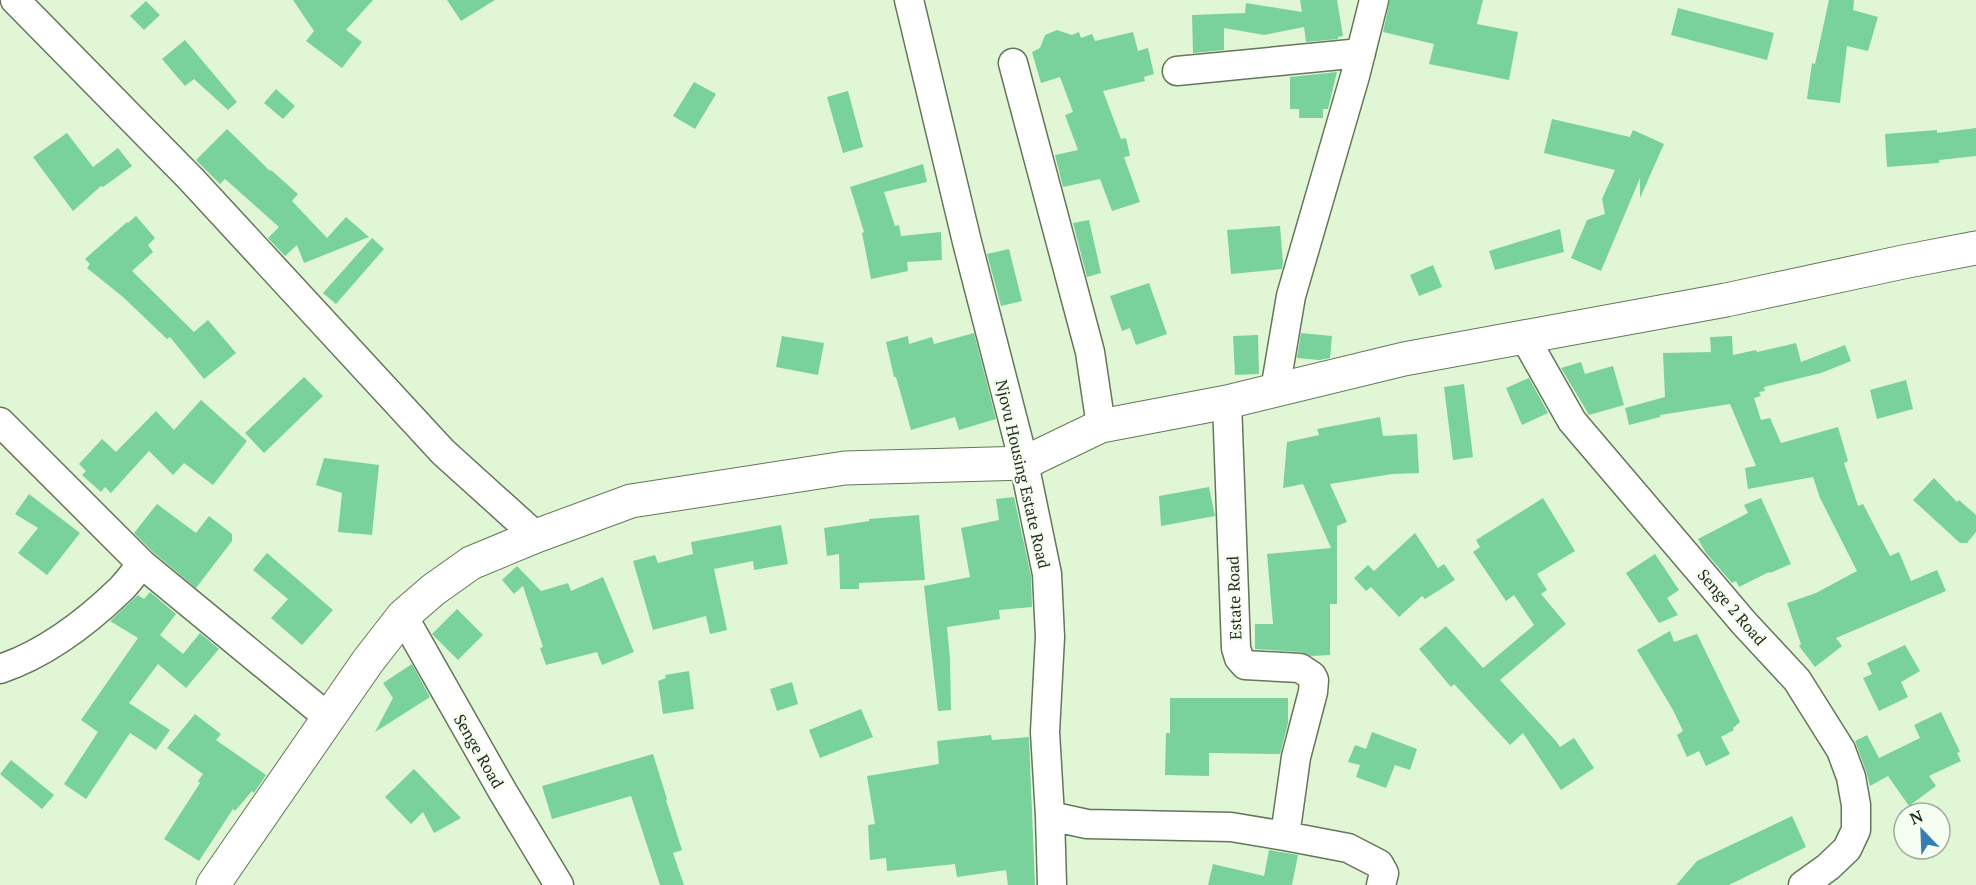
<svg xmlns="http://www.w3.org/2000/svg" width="1976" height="885" viewBox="0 0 1976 885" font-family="'PT Serif',serif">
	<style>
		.building { fill: #79d29c }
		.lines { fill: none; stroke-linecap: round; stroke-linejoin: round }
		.minor-casing { stroke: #647759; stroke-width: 31 }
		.tertiary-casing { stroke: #647759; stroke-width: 35 }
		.minor { stroke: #fff; stroke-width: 28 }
		.tertiary { stroke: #fff; stroke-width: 33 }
		.labels { text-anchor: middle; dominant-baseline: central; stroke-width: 5; stroke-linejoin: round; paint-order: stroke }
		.street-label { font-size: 16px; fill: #262e22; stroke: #f6fef1 }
	</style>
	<rect width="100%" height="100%" fill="#e1f6d4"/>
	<!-- building -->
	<path class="building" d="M293,0H373L346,30L362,42L342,68L306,41L314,31Z
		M447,0H495L461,21Z
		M1300,0H1337L1343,36L1338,37V39L1306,42L1304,27L1264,35L1224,28V50L1193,53L1192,15L1245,13L1246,3L1302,12Z
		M1390,0H1483L1477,24L1518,32L1509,80L1429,64L1434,44L1383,32Z
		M1829,0H1854L1853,10L1878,17L1868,51L1847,46L1840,103L1807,99L1812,63L1815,64Z
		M146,1L160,15L144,30L130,16Z
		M1678,8L1774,33L1767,60L1671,35Z
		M1057,30L1072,35L1079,32L1081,38L1092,34L1095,41L1133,32L1138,51L1148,48L1154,74L1144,77L1145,81L1103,91L1121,139L1126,138L1130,156L1124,157L1140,202L1112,211L1100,179L1063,187L1055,155L1078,150L1065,115L1073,112L1060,77L1041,83L1032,52L1040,48L1045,35Z
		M185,40L237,102L228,110L194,79L185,86L162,59Z
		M1337,72L1328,109H1323V118H1299V109H1290V77Z
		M694,82L716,94L695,129L673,116Z
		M276,89L295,106L283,119L264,103Z
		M848,91L863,147L843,153L827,97Z
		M1552,119L1630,137L1633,130L1664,144L1640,198V178L1601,271L1571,258L1587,220L1605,214L1602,199L1615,170L1544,153Z
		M1976,128V156L1939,160V163L1887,167L1885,134L1937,130V133Z
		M227,129L270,171L271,170L298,194L292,201L327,238L346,217L369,237L304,263L297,245L285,256L268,238L279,227L225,179L220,184L196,160Z
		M67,133L93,167L118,148L132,166L103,187L101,186L73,211L33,157Z
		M923,164L927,182L884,192L895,226L899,225L901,236L941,232L942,260L907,262L908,271L871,279L862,233L864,232L850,187Z
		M136,216L155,238L148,245L153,252L132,271L194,332L208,320L236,353L204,379L170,337L167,339L123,297L87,268L90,264L85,259L127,222L128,223Z
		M1089,220L1101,273L1087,277L1073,223Z
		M1280,226L1283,263L1282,269L1231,274L1227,230Z
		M1560,229L1564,252L1495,270L1489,251Z
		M372,238L384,249L336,304L323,293Z
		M1009,249L1022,301L1001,306L987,254Z
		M1433,265L1442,287L1419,296L1410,275Z
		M1149,283L1167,334L1136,345L1130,328L1122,331L1110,296Z
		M974,333L996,419L959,430L955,417L911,430L896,377H894L886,342L908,336L909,344L932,337L934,344Z
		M1301,333L1332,336L1330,358L1319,360L1297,358Z
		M1258,335L1259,374L1235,375L1233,336Z
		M782,336L824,343L818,375L776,367Z
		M1732,336L1733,355L1756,350L1757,352L1796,343L1801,362L1845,345L1851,361L1821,373L1764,387L1765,391L1759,392L1761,396L1754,398L1761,420L1770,418L1781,443L1838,427L1848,461L1844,463L1858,506L1863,504L1890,556L1899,552L1911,581L1937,570L1946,591L1836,638L1842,646L1815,667L1799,646L1801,644L1787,603L1816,593L1857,571L1820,498L1813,477L1748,489L1745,468L1756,466L1730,404L1660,415V417L1629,425L1625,408L1665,397L1663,353L1711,352L1710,337Z
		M1581,362L1585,374L1613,366L1624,405L1589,415L1561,368Z
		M304,377L323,396L264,453L245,433Z
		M1529,378L1548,413L1522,425L1506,388Z
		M1906,380L1913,409L1877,419L1870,390Z
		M1464,384L1473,457L1453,460L1444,387Z
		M201,400L247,441L213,485L184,463L173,475L149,451L111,493L105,487L101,492L82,475L86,471L79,464L102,439L116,452L156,411L174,430Z
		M1380,417L1383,436L1417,434L1419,473L1392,474L1330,484L1347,522L1337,526V604H1330V655L1311,656L1301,652L1255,649V624H1273L1267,554L1331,548L1303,484L1283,488L1287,442L1319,435L1317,429Z
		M324,458L379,465L372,535L338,532L342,493L316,485Z
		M1934,478L1957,502L1959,500L1976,515V532L1967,543H1960L1913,500Z
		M1209,487L1215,516L1161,526L1159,496Z
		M29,494L80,533L47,575L18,553L38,528L15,514Z
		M1014,497L1031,576L1032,607L999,610L1000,619L947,627L950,659L951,710L938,711L924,586L970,577L961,528L999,520L996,499Z
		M1543,498L1575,551L1537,574L1547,590L1541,594L1566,624L1500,680L1555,740L1560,747L1574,738L1594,768L1561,790L1523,733L1510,745L1454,684L1451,687L1419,649L1446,626L1483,668L1534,625L1514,595L1506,601L1473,552L1480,547L1476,540Z
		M1761,498L1791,564L1770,573L1769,572L1739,587L1736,581L1732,583L1706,553L1698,539L1748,513L1744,505Z
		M157,504L196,533L209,516L232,534V541L196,588L153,552L134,533Z
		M919,515L925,580L859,583V589H840L839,554L827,556L824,528L869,521V519Z
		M781,525L788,564L754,570L753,561L714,569L727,630L710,634L706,616L653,630L633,561L655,555L658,563L693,554L691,542Z
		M1415,533L1438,568L1444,564L1455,580L1425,599L1422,596L1399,617L1371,587L1366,591L1354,578L1368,565L1374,571Z
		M267,553L333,610L302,645L271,618L288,599L253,570Z
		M1655,554L1679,590L1667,598L1678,615L1659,623L1626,573Z
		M517,566L541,591L568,583L571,591L603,577L634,652L602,665L597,652L546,665L540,648L543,647L523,586L514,594L502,580Z
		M150,592L176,614L160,635L183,654L200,633L219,649L186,688L158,664L129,703L170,730L156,750L130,733L86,799L64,784L98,732L81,720L138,638L110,621L138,595L144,599Z
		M457,609L483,635L458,660L432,634Z
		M1670,631L1674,642L1697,634L1740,722L1733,728L1734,730L1721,737L1730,754L1706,766L1699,751L1687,757L1677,735L1683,731L1673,710L1637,650Z
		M1905,645L1920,671L1901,682L1908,697L1879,711L1863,678L1872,674L1867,663Z
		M412,664L430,697L375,732L393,698L383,683Z
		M689,671L694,709L663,714L658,681L666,678L665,675Z
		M792,682L798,704L777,711L770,689Z
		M1170,698H1288V723L1280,754L1209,753V776L1165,775L1166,733H1170Z
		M861,709L873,737L820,758L809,730Z
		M1941,712L1960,752L1957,753L1961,761L1929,776L1936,786L1909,806L1888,776L1870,786L1866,771L1855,741L1867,735L1879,758L1920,738L1914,725Z
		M195,714L221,734L216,740L266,775L254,793L252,791L235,811L233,809L199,861L164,839L200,783L198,781L203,774L167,748Z
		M1372,732L1417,749L1410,770L1395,765L1386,788L1356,777L1360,765L1348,762L1355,745L1366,749Z
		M991,735L992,740L1029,737L1035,885H1008L1006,870L957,877L955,864L887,871L886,858L870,860L868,825L875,824L867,776L939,764L937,741Z
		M653,754L667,799L666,800L682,850L673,853L684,885H660L631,796L552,819L542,786Z
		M11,760L54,795L42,809L0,774Z
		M414,769L461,818L434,833L423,812L411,824L385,797Z
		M1792,816L1806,847L1729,885H1676L1697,861Z
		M1269,850L1298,855L1292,885H1208L1213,864L1264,876Z"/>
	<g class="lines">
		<!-- minor casing -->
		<g class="minor-casing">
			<path id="minor" d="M15,0L191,179L443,452L536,536
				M909,0L967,242L1024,463L1047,574L1050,637L1045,732L1050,816L1087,824L1231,827L1285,836L1348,848L1379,864L1384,873L1381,885
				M1013,63L1090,352L1101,426
				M1177,71L1361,53
				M1525,338L1572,421L1744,623L1797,680L1841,750L1851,777L1856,805V830L1847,849L1828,867L1803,885
				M1275,390L1291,296L1355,76L1374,0
				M1227,402L1236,648L1239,658L1245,665L1300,668L1312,676L1314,680L1313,692L1296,757L1285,836
				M0,422L142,564
				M403,616L503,792L559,885
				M0,669C45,654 87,622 121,589C128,582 135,572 142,564L329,718
				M1050,816L1052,885"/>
		</g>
		<!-- tertiary casing -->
		<g class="tertiary-casing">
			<path id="tertiary" d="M213,885L368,661L403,616L433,590L471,563L536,536L631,501L845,468L1024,463L1101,426L1227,402L1404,359L1726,300L1903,262L1976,248"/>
		</g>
		<!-- minor -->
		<use href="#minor" class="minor"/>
		<!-- tertiary -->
		<use href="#tertiary" class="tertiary"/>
	</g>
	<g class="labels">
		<!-- street labels -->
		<g class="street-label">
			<text transform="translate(1023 474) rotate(77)">Njovu Housing Estate Road</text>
			<text transform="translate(1234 598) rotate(-92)">Estate Road</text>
			<text transform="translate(1732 607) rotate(49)">Senge 2 Road</text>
			<text transform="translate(479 751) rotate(60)">Senge Road</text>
		</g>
	</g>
	<!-- north arrow -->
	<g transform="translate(1922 831) rotate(337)"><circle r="28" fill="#f6fef1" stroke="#a3ab9e" stroke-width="1.5"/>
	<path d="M0-4.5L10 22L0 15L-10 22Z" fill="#367db1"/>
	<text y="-9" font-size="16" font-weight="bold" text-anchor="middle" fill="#262e22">N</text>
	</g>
</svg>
